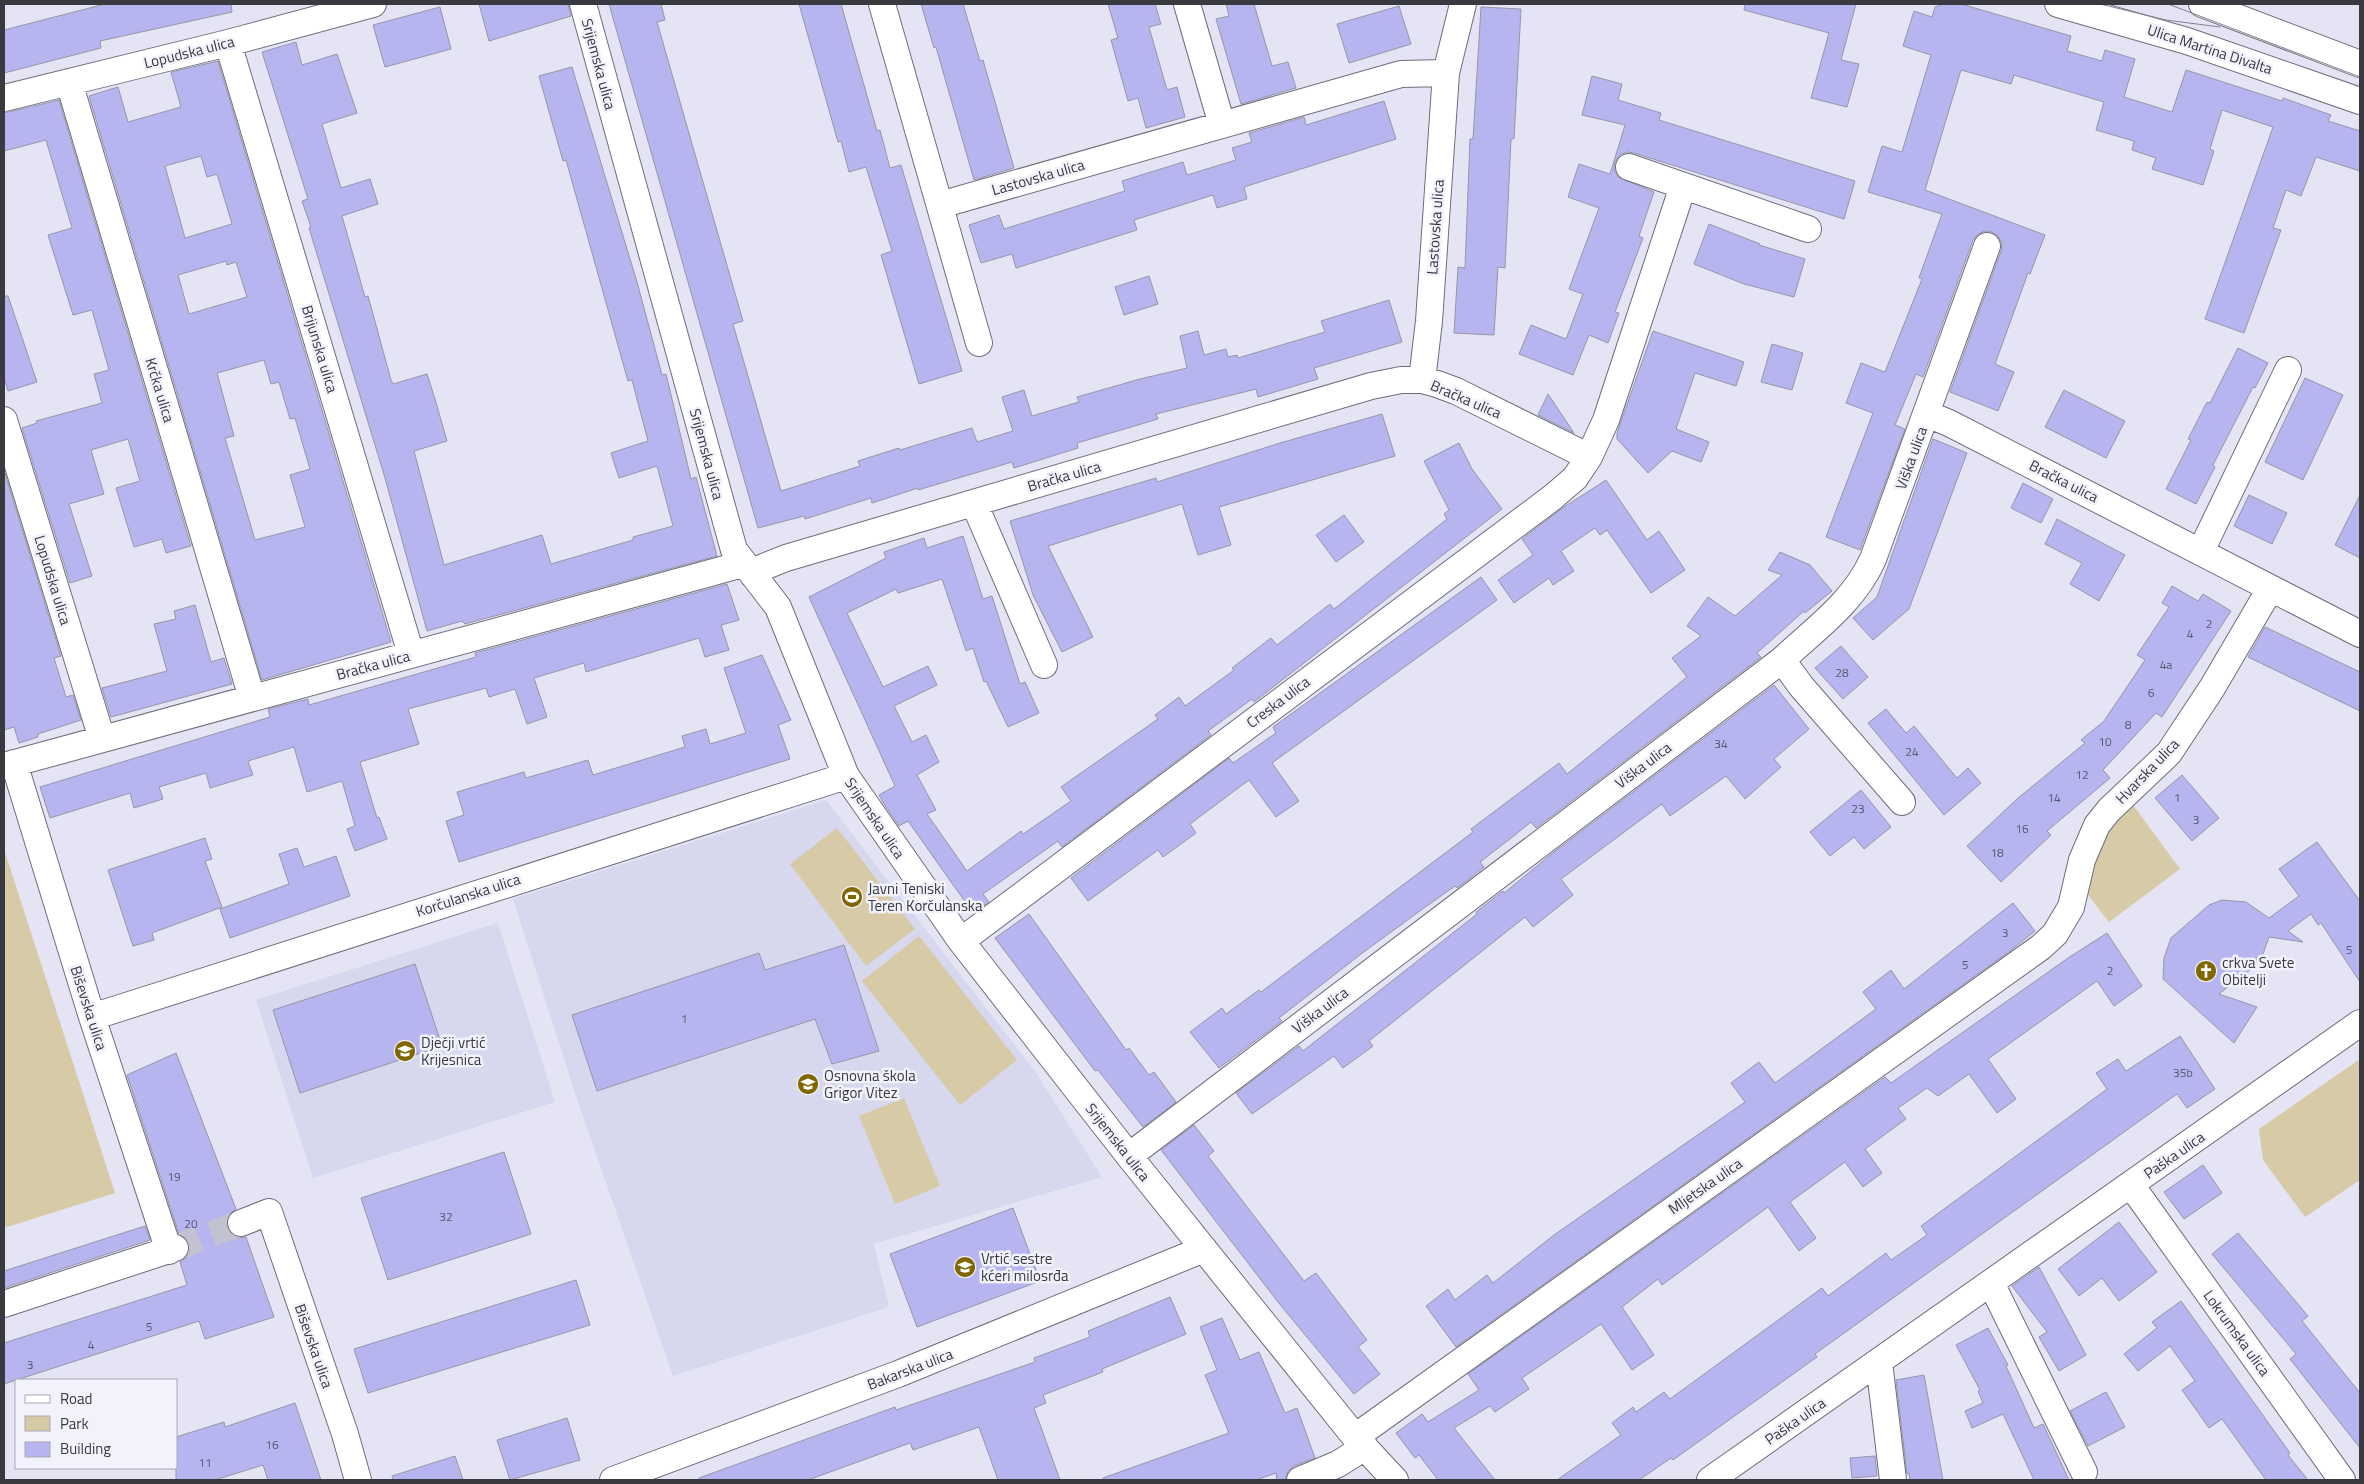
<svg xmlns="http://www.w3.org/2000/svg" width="2364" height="1484" viewBox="0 0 2364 1484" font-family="'Titillium Web',sans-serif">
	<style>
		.built { fill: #d7d7ed }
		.green { fill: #d7caa6 }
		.building { fill: #b7b5ef; stroke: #9696a6; fill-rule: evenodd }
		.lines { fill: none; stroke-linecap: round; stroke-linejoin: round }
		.minor-tunnel { stroke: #c2c2d1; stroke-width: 26; stroke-dasharray: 26 13; stroke-linecap: butt }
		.minor-casing { stroke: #6e6d7c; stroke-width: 28 }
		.minor { stroke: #fff; stroke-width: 26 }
		.tram { stroke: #82828e; stroke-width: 1 }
		.labels { text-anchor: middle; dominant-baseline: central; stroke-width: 5; stroke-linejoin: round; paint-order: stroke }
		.number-label { font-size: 12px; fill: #58586c }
		.street-label { font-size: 15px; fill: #393940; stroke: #f2f2fc }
		.poi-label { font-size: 15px; fill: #393940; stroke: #f2f2fc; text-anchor: start }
	</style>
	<rect width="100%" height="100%" fill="#e4e4f5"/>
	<!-- built -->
	<path class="built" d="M826,800L1036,1073L1102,1177L874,1244L889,1307L673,1376L576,1096L513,899Z
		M498,923L555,1102L313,1178L256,1000Z"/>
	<!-- green -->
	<path class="green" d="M2130,801L2180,869L2109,922L2088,895V864L2097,839Z
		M837,828L915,929L866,966L790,864Z
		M4,849L115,1193L4,1228Z
		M919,936L1017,1060L960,1105L862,981Z
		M2360,1059V1180L2305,1217L2263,1160L2259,1129Z
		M904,1098L940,1186L895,1204L859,1116Z"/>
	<!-- building -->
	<path class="building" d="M105,4H231L232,12L100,41L101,48L4,73V30Z
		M479,4H568L571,16L489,41Z
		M609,4H661L665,20L657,22L743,321L733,324L781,491L860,466L858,461L899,448L900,450L972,428L977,442L1013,431L1002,397L1024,390L1032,416L1079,402L1077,397L1140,379L1187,368L1180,336L1198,331L1204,355L1226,349L1228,357L1237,355L1238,358L1325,332L1321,321L1389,300L1402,342L1314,368L1318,379L1258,397L1256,389L1156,414L1158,419L1077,443L1078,448L1014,468L1012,462L918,490V488L872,503L871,498L805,519L804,516L758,528Z
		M799,4H841L877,131L880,130L890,168L901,165L962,371L919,384L881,255L892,251L866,167L849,172L841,141L838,142Z
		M921,4H963L980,61L983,60L1014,168L974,180L936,47L934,48Z
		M1108,4H1155L1161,24L1149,27L1167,90L1177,87L1185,117L1146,128L1138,98L1128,101L1111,40L1118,38Z
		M1226,4H1254L1272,66L1288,62L1296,88L1241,104L1216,19L1229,16Z
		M1745,4H1856L1841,60L1859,64L1847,107L1811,98L1829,33L1744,10Z
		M1943,4H1961L2071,36L2067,51L2102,61L2105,50L2135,59L2124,97L2172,112L2186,70L2282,101L2283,98L2331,115L2328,121L2360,131V171L2316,157L2301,196L2286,190L2273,228L2281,230L2244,333L2205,319L2273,127L2222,110L2210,149L2214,151L2203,185L2152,169L2156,158L2132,150L2134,141L2096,130L2104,102L2014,75L2011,84L1961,70L1925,190L2045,235L2030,274L2028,273L1995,364L2014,372L1998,411L1950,392L2001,251L2002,244L1999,237L1992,232L1985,231L1978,234L1973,240L1923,377L1916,374L1895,425L1905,429L1860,550L1826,537L1873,413L1846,403L1861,363L1885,372L1922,279L1919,278L1942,214L1868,192L1882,146L1902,152L1931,55L1903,46L1914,11L1932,17L1935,7Z
		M1399,6L1411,44L1349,63L1337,24Z
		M440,7L451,49L385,67L373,25Z
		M1481,7L1521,9L1514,139H1511L1505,268L1498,267L1494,335L1454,333L1458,267L1465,268L1470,139H1473Z
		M296,42L302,65L337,54L357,113L322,124L341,188L370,179L378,204L342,216L365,297L368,296L391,380L393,384L427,374L435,399L447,441L414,451L444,565L542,535L551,564L633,540V537L673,526L657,466L619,478L611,453L648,441L632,380L628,381L566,160L563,161L539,76L572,67L637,282L662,375L666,374L691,479L696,477L717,556L465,624L462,621L427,631L385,478L309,228L311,227L302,201L308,199L262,52Z
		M218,61L391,642L262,680L89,96L118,87L128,122L181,107L171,72ZM201,156L207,177L217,174L232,224L185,238L165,166ZM226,261L227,265L236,262L247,297L189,314L178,275ZM264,360L271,384L279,382L290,419L295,418L310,469L290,475L305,527L255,540L225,438L234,436L217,373Z
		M1592,76L1622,84L1618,100L1661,113L1659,120L1855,181L1844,219L1634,153L1627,152L1620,155L1615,162L1614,169L1618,177L1654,192L1639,236L1643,238L1615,312L1619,313L1608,343L1589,335L1573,375L1519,354L1531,325L1566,339L1583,294L1569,289L1599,208L1568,197L1579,164L1610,174L1625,125L1582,115Z
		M59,100L191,546L166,553L162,539L134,547L116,488L140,481L128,439L91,450L104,494L69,504L92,576L70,583L22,428L37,423L36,421L102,403L94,374L109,370L92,310L73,315L48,235L72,228L46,140L4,151V113Z
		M1384,101L1396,139L1244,187L1247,199L1217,208L1213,195L1134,220L1137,230L1016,268L1012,254L981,263L969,225L999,215L1004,229L1125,191L1122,181L1183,162L1187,175L1236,160L1232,148L1252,142L1249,133L1304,117L1306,125Z
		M1709,224L1760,244L1759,245L1805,259L1794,297L1744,284L1694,264Z
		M1149,276L1158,304L1124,315L1115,287Z
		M4,296H8L37,382L8,391L4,377Z
		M1653,331L1744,362L1736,386L1695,373L1676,429L1709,442L1701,462L1672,451L1648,473L1617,439V433Z
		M1772,344L1803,353L1792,390L1761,382Z
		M2238,348L2268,363L2255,388L2253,387L2213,465L2215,467L2196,504L2166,489L2191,440L2188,439L2207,402L2210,403Z
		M2305,378L2343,395L2303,480L2265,462Z
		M2064,390L2125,421L2106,458L2045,427Z
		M1548,394L1574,433L1538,415Z
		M1382,414L1395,456L1219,507L1231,545L1198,555L1182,504L1048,546L1093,637L1062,652L1033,595L1010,521L1156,478L1157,482L1280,443Z
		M1933,439L1967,453L1909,609L1873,640L1853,618L1877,597Z
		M1459,443L1472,469L1502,509L1254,702L1252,699L1208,731L1211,735L1062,847L1058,841L983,894L989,902L973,913L908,821L899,826L884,804L879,795L895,786L809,597L886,558L884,552L924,538L927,548L963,536L983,599L992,596L1020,684L1025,682L1039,713L1008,727L986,681L984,682L973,648L966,651L942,579L898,593L896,589L847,613L883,687L928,666L937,685L894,706L912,742L926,735L939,762L917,775L936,810L927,814L967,871L1021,831L1023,834L1071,801L1061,787L1158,719L1155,715L1179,697L1185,706L1234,670L1232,668L1271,638L1277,645L1330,604L1334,609L1447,519L1444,514L1449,510L1424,461Z
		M4,470L61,656L54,658L66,697L73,695L81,720L38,734V737L19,743L14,727L4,730Z
		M1606,480L1647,540L1659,531L1685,570L1651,593L1607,530L1600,535L1595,528L1561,551L1574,571L1553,585L1549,578L1514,603L1498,580L1533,555L1522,539L1564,507Z
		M2023,483L2053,499L2041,523L2011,508Z
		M2249,495L2287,513L2272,544L2234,526Z
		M2360,495V558L2335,545Z
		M1344,515L1364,542L1336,562L1316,535Z
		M2057,519L2125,555L2099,601L2070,584L2082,563L2045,544Z
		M1780,552L1810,565L1832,591L1805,613L1804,611L1757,653L1761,657L1536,828L1531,822L1515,835L1480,862L1484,867L1457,888L1455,886L1424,908L1361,954L1279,1018L1282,1021L1219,1068L1190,1032L1222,1008L1226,1014L1259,990L1261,992L1473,832L1471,829L1559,763L1567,774L1687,677L1672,658L1701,636L1687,626L1708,597L1735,616L1782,575L1768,570Z
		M1481,577L1497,600L1272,763L1299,801L1276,817L1249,780L1190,824L1196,833L1163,857L1158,850L1088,901L1071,878L1229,758L1233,763L1276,733L1273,727Z
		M727,584L739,620L721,625L729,650L705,657L699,638L586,672L584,663L534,678L547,717L527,724L515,689L489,697L486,688L408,709L419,744L360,762L377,818L379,817L387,839L355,851L347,829L355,826L342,781L307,792L294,747L248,761L253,775L210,788L206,773L159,787L163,799L134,808L130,793L50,818L40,787L270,717L268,709L308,699L309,705L476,657L475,653Z
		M2172,586L2198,601L2203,594L2231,611L2162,717L2156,713L2103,770L2110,778L2047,831L2051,835L2001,882L1967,846L2017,799L2085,743L2081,740L2104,721L2145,660L2137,655L2169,607L2162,603Z
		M195,605L211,662L224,658L232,684L111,717L102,688L167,671L154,624L176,619L174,611Z
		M2265,627L2360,672V711L2248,657Z
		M1841,646L1868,677L1843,699L1815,668Z
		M762,655L791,720L778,725L790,759L459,862L446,821L464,815L457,792L524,772L526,778L588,760L593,775L685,747L682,736L706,729L710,744L746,733L724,668Z
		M1774,685L1809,729L1774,759L1781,767L1745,799L1726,776L1670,816L1662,804L1561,879L1573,895L1533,927L1525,917L1369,1041L1373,1046L1343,1068L1334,1056L1252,1114L1236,1093L1299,1046L1303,1051L1477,914L1476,912L1503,891L1504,893L1554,852Z
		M1886,709L1906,733L1914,726L1957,778L1968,768L1981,783L1944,815L1868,723Z
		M2182,775L2219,818L2192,841L2155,798Z
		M1861,790L1891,827L1864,849L1854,837L1830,856L1810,832Z
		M205,838L212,859L205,861L222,907L152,933L154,940L133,946L108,870Z
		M2317,842L2360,901V982L2321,923L2318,925L2311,914L2288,931L2303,942L2269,937L2263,954L2250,970L2219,994L2257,1007L2234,1043L2163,979L2164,958L2171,938L2209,905L2222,900L2246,902L2269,918L2299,896L2279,869Z
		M297,848L304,867L336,856L350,896L230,938L220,909L289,884L279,854Z
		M2013,903L2035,931L2010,951L1456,1347L1426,1306L1448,1289L1455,1300L1487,1275L1493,1283L1554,1235L1745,1102L1731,1083L1759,1062L1775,1083L1876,1009L1863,992L1891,970L1904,989Z
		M1029,914L1126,1050L1129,1048L1149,1075L1154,1072L1176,1102L1143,1127L1098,1070L1095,1071L995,938Z
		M2107,933L2142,986L2114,1006L2097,981L1988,1059L2016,1099L1997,1113L1969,1074L1938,1096L1927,1088L1898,1108L1906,1119L1865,1149L1882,1173L1863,1187L1845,1162L1790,1202L1816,1238L1799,1251L1768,1207L1662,1285L1658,1279L1622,1307L1654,1355L1632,1370L1601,1324L1522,1378L1529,1389L1495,1412L1490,1406L1454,1428L1495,1480H1438L1419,1455L1415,1458L1396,1433L1422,1414L1428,1422L1479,1390L1468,1374L1885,1077L1891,1083L2068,958Z
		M844,945L879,1051L832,1064L815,1019L597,1091L572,1015L759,953L765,970Z
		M415,964L442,1046L300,1093L273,1010Z
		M2180,1036L2215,1089L2187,1108L2177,1094L1815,1354L1817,1357L1673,1460L1671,1458L1639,1480H1557L1621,1435L1612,1423L1633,1407L1636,1412L1664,1392L1670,1399L1822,1288L1828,1296L1886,1253L1891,1260L1927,1235L1921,1226L2107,1089L2096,1073L2118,1059L2126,1071Z
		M176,1053L236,1209L229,1214L226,1220L227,1228L232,1235L239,1238L246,1237L274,1317L205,1339L199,1321L4,1384V1343L187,1285L180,1262L186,1258L190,1251L189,1244L185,1237L179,1234L127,1075Z
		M1194,1125L1214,1151L1208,1156L1304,1281L1316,1273L1367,1340L1358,1347L1380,1374L1354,1394L1278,1302L1161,1150Z
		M504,1152L531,1234L388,1280L361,1198Z
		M2203,1165L2222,1193L2184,1219L2164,1192Z
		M1013,1208L1040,1281L917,1327L890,1254Z
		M2119,1222L2157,1272L2119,1301L2102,1278L2079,1296L2058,1269Z
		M145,1226L150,1240L4,1288V1271Z
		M2238,1233L2308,1316L2302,1321L2360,1393V1448L2290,1359L2296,1354L2212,1254Z
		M2039,1267L2086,1355L2059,1371L2039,1337L2047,1332L2012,1286Z
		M576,1280L590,1325L368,1393L354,1349Z
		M1170,1297L1186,1334L1102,1369L1103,1372L1043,1395L1046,1403L1034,1408L1060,1480H998L979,1427L913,1450L910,1443L808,1480H699V1478L895,1407L896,1410L1035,1362L1034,1358L1090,1337L1088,1331Z
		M2181,1301L2290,1453L2288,1455L2308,1480H2266L2222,1419L2209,1428L2182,1390L2195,1381L2170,1346L2138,1371L2124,1354L2157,1328L2152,1322Z
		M1222,1318L1240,1360L1259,1352L1285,1413L1297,1408L1315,1458L1294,1466L1288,1471L1285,1480H1277L1276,1473L1256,1480H1103V1478L1229,1433L1205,1375L1217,1370L1200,1327Z
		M1988,1328L2008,1365L2006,1366L2034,1428L2043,1424L2069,1480H2034L2003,1414L1972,1428L1965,1411L1983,1403L1978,1391L1980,1390L1956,1345Z
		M1924,1375L1933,1425L1943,1480H1910L1909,1473L1907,1474L1896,1380Z
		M2106,1392L2125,1427L2088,1446L2070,1411Z
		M295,1403L321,1480H268L263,1465L215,1480H176V1437L224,1422L225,1427Z
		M567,1418L580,1460L510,1480L497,1440Z
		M455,1456L463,1480H393L392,1476Z
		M1875,1456L1877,1476L1852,1478L1850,1458Z"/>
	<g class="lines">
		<!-- minor-tunnel -->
		<path class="minor-tunnel" d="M175,1248L241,1223"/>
		<!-- minor casing -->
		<g class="minor-casing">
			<path id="minor" d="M583,4L734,550L778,607L846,776L961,941L1129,1156L1355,1437L1395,1480
				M882,4L979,343
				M1187,4L1222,125
				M2058,4L2187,41L2360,101
				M2202,4L2360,64
				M228,43L411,654
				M69,82L252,698
				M4,98L228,43L373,4
				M1629,167L1808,229
				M940,205L1401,74L1446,73
				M1422,380L1429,321L1446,73L1463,4
				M1927,414L1949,423L2360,634
				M4,420L102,739
				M974,503L1044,665
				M2201,551L2288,370
				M753,575L761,568L786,558L1371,386L1401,380H1422L1437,384L1456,391L1589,457
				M1782,660L1801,686L1902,802
				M14,763L92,1017L169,1251
				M4,766L743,564
				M961,941L1553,497L1575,478L1589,457L1606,420L1683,186
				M92,1017L846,776
				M1129,1156L1782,660C1816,628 1853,603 1873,559L1987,246
				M2131,1185L2342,1480
				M241,1223L269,1212L345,1434L358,1480
				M1991,1283L2084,1472
				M4,1304L175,1248
				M1879,1362L1893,1480
				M1355,1437L2041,947L2055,934L2071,907L2082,860L2097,825L2109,810L2169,753L2212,688L2270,589
				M613,1480L898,1374L1204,1249
				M1300,1480L1338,1464L1365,1447
				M1710,1480L2360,1023"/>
		</g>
		<!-- minor -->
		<use href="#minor" class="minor"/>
		<!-- tram -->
		<path class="tram" d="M2100,4L2166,20L2220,27
			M2168,4L2360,77"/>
	</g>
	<!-- icons -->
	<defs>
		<g id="stadium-disc" transform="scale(1.125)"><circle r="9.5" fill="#816700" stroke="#f2f2fc"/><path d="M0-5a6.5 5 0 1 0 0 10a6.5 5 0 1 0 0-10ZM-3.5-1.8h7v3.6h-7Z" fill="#fff"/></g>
		<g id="church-disc" transform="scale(1.125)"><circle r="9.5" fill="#816700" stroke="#f2f2fc"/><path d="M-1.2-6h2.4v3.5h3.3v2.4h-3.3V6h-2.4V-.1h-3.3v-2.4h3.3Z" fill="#fff"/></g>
		<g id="school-disc" transform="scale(1.125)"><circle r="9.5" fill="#816700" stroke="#f2f2fc"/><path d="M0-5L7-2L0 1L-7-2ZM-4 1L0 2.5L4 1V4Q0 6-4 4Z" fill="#fff"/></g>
	</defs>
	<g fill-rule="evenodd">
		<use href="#stadium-disc" x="852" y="897"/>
		<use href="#church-disc" x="2206" y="971"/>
		<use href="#school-disc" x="405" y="1051"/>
		<use href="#school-disc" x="808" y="1084"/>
		<use href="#school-disc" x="965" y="1267"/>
	</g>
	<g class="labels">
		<!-- number labels -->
		<g class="number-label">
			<text x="2209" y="623">2</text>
			<text x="2190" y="633">4</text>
			<text x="2166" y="664">4a</text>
			<text x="1842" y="672">28</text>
			<text x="2151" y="692">6</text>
			<text x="2128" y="724">8</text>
			<text x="2105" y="741">10</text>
			<text x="1721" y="743">34</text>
			<text x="1912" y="751">24</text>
			<text x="2082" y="774">12</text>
			<text x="2054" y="797">14</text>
			<text x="2177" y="797">1</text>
			<text x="1858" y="808">23</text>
			<text x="2196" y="819">3</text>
			<text x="2022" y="828">16</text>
			<text x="1997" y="852">18</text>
			<text x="2005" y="932">3</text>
			<text x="2349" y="949">5</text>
			<text x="1965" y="964">5</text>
			<text x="2110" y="970">2</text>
			<text x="684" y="1018">1</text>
			<text x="2183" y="1072">35b</text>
			<text x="174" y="1176">19</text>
			<text x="446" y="1216">32</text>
			<text x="191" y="1223">20</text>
			<text x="149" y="1326">5</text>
			<text x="91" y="1344">4</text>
			<text x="30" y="1364">3</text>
			<text x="272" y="1444">16</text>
			<text x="205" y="1462">11</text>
		</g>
		<!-- street labels -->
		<g class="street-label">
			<text transform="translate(2210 49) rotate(18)">Ulica Martina Divalta</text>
			<text transform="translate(189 52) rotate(-14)">Lopudska ulica</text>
			<text transform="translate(599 64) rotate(75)">Srijemska ulica</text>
			<text transform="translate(1038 177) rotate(-16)">Lastovska ulica</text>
			<text transform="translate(1435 227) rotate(-86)">Lastovska ulica</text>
			<text transform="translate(320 349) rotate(73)">Brijunska ulica</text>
			<text transform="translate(160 390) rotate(73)">Krčka ulica</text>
			<text transform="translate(1466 399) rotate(23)">Bračka ulica</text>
			<text transform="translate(707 454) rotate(75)">Srijemska ulica</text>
			<text transform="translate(1911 458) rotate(-70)">Viška ulica</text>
			<text transform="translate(1064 476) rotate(-16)">Bračka ulica</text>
			<text transform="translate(2064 481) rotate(27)">Bračka ulica</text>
			<text transform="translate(53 580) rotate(73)">Lopudska ulica</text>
			<text transform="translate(373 665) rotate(-15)">Bračka ulica</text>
			<text transform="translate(1278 702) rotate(-37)">Creska ulica</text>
			<text transform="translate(1643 765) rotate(-37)">Viška ulica</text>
			<text transform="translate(2147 771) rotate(-46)">Hvarska ulica</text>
			<text transform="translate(875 818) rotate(56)">Srijemska ulica</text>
			<text transform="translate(468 895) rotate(-18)">Korčulanska ulica</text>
			<text transform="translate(89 1008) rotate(72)">Biševska ulica</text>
			<text transform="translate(1320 1010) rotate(-37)">Viška ulica</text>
			<text transform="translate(1118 1142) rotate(52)">Srijemska ulica</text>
			<text transform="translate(2174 1155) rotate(-35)">Paška ulica</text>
			<text transform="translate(1705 1186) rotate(-35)">Mljetska ulica</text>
			<text transform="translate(2237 1333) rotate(54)">Lokrumska ulica</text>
			<text transform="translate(314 1346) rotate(71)">Biševska ulica</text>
			<text transform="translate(910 1369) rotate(-21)">Bakarska ulica</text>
			<text transform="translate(1795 1421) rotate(-35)">Paška ulica</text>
		</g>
		<!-- poi labels -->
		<g class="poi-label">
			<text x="868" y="888">Javni Teniski<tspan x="868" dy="17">Teren Korčulanska</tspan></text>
			<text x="2222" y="962">crkva Svete<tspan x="2222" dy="17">Obitelji</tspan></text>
			<text x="421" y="1042">Dječji vrtić<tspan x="421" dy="17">Krijesnica</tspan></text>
			<text x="824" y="1075">Osnovna škola<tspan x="824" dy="17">Grigor Vitez</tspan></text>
			<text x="981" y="1258">Vrtić sestre<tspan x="981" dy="17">kćeri milosrđa</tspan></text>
		</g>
	</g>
	<!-- border -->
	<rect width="2364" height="1484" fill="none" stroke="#393940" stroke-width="10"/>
	<!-- legend -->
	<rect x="15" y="1379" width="162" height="90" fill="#f2f2fc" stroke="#a8a8b1"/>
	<rect x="25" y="1395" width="25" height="8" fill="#ffffff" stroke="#a8a8b1"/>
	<text x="60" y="1404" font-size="15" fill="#393940">Road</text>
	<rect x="25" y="1416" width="25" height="15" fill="#d7caa6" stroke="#a8a8b1"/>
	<text x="60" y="1429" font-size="15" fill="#393940">Park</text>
	<rect x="25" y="1442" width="25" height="15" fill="#b7b5ef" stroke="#a8a8b1"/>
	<text x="60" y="1454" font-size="15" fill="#393940">Building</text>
</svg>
